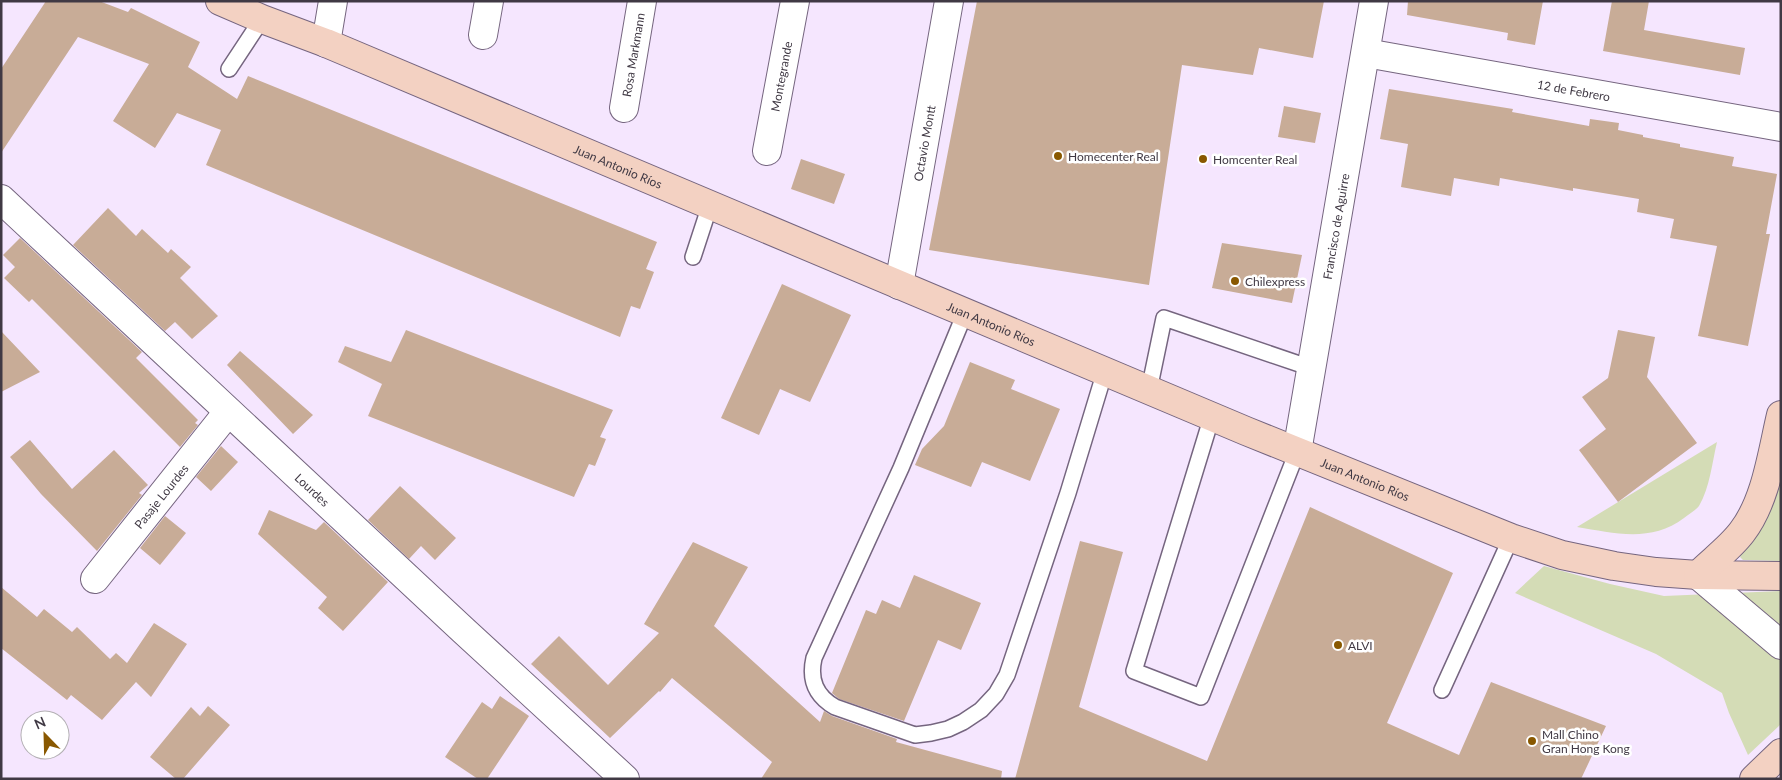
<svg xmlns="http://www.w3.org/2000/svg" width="1782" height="780" viewBox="0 0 1782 780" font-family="Lato,sans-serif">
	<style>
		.green { fill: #d4dcb6 }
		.building { fill: #c8ac97 }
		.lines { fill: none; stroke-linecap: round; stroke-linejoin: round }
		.lane-casing { stroke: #75657f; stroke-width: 18 }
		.street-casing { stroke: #75657f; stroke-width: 30 }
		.secondary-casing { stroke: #75657f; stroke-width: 30 }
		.lane { stroke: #fff; stroke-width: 15 }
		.street { stroke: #fff; stroke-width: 28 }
		.secondary { stroke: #f3d1c2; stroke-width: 28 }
		.poi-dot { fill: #895800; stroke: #fff; stroke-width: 2 }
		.labels { text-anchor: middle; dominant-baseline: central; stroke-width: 5; stroke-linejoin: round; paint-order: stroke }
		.street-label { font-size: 12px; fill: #403944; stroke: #fff }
		.poi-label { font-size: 12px; fill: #403944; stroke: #fff; text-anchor: start }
	</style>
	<rect width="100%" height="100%" fill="#f5e6fe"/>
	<!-- green -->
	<path class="green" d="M1717,442C1712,463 1710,487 1699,506C1696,510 1689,514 1684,518C1651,543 1614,533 1577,527Z
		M1781,478V561L1743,560L1740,557C1743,550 1749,544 1754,538C1766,519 1777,501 1781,478Z
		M1544,566L1610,584L1664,596L1781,591V724L1748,755L1729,713L1722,693L1656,654L1515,593Z"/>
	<!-- building -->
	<path class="building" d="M46,1H99L128,12L131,8L200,42L188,67L237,99L248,76L657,242L646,269L654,272L640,309L631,306L620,337L206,165L221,130L177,113L155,148L113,121L149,64L78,37L1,153V69Z
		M977,1H1324L1313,58L1259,48L1253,75L1182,65L1149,285L929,250Z
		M1408,1H1543L1535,45L1507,40L1508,33L1407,15Z
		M1612,1H1649L1644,30L1745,48L1740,75L1603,51Z
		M1389,89L1513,109L1512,112L1589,126L1590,119L1619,123L1618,130L1643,135V137L1680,144V147L1734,157L1732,166L1777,174L1766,234H1770L1748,346L1698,336L1717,246L1670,238L1674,219L1637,212L1639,199L1573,188V191L1500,178L1499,186L1454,178L1451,196L1401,187L1408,144L1380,139Z
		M1284,106L1321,113L1315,143L1278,137Z
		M801,159L845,174L834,204L791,189Z
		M108,208L136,236L142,229L168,253L171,249L191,267L180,278L218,316L192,339L175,322L165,331L73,245Z
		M20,238L142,352L136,358L198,420L195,423L198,425L180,447L32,299L29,302L4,278L15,267L3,255Z
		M1222,243L1302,255L1292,303L1212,288Z
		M782,284L851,315L810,402L780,389L759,435L721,418Z
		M406,330L613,410L600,437L606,439L595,466L589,464L574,497L368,416L382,384L338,362L345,346L391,362Z
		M1618,330L1655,337L1647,377L1697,443L1618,502L1579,450L1606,429L1582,397L1608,378Z
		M1,331L40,372L1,392Z
		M240,351L313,415L293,434L227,365Z
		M970,362L1015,380L1011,389L1060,409L1030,481L982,462L971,487L915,465L922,449L944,426Z
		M30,440L72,489L114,450L148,485L139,493L142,495L97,551L41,494L10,457Z
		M221,446L238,462L211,491L196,477Z
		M400,486L456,538L435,560L421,546L409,559L368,520Z
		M1310,507L1453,573L1387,723L1459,755L1491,682L1606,726L1581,779H1015L1080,541L1123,552L1079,707L1207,761Z
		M269,510L316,530L324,522L388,582L343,631L318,608L327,597L258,534Z
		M165,516L186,533L160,565L140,548Z
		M693,542L748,567L714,626L820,722L824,711L832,716L897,739L896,742L1002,771L1001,779H761L772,762L672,678L660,692L659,691L610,738L531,664L559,636L608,685L659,633L644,624Z
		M914,575L981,603L961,650L938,640L904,721L839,699L832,693L866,610L876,614L882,600L900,608Z
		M1,587L37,617L44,609L72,632L77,627L110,659L116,653L127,663L154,623L187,644L151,697L136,682L102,720L71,695L67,700L1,648Z
		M500,696L529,716L487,779H478L445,757L482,702L492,709Z
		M208,706L230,725L183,779H176L150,757L191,707L200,716Z"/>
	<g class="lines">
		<!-- lane casing -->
		<g class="lane-casing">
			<path id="lane" d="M229,69L262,19
				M693,257L710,205
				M965,313L901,468L814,658C809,680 816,696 835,707L915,735L931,733L948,729L963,722L981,710L996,694L1007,675L1068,493L1105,371
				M1149,390L1164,318L1311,368
				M1212,416L1134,671L1201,697L1297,452
				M1442,690L1511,538"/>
		</g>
		<!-- street casing -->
		<g class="street-casing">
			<g id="street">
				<path d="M483,35L489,1"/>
				<path d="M326,43L333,1"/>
				<path id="s1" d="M1366,53L1781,127"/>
				<path id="s2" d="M624,108L642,1"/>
				<path id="s3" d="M767,151L795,1"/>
				<path id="s4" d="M1,199L463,630L625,779"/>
				<path id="s5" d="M899,285L949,1"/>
				<path id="s6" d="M1297,452L1374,1"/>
				<path d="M1698,575L1781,645"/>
				<path id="s7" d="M95,579L228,412"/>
			</g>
		</g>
		<!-- secondary casing -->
		<g class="secondary-casing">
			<g id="secondary">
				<path id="s8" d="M220,1L262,19L326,43L1246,431L1511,538L1562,555L1614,566L1656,572L1698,575L1781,576"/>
				<path d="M1698,575C1712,561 1730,548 1742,532C1766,501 1772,453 1781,415"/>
				<path d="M1754,779L1781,753"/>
			</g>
		</g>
		<!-- lane -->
		<use href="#lane" class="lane"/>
		<!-- street -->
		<use href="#street" class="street"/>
		<!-- secondary -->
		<use href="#secondary" class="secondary"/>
	</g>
	<!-- markers -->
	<g class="poi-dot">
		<circle cx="1058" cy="156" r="5"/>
		<circle cx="1203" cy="159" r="5"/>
		<circle cx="1235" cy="281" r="5"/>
		<circle cx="1338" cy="645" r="5"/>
		<circle cx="1532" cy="741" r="5"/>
	</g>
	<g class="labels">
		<!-- street labels -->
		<g class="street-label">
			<text stroke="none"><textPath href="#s2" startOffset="54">Rosa Markmann</textPath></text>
			<text stroke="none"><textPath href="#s3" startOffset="76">Montegrande</textPath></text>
			<text stroke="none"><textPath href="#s1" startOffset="211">12 de Febrero</textPath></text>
			<text stroke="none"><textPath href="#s5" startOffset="144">Octavio Montt</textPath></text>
			<text stroke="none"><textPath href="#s8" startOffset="431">Juan Antonio Ríos</textPath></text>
			<text stroke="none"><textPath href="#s6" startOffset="229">Francisco de Aguirre</textPath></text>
			<text stroke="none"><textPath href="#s8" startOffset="836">Juan Antonio Ríos</textPath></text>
			<text stroke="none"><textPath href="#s8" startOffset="1241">Juan Antonio Ríos</textPath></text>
			<text stroke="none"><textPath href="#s4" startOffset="426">Lourdes</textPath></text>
			<text stroke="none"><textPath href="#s7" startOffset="106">Pasaje Lourdes</textPath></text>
		</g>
		<!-- poi labels -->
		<g class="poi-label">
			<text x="1068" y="156">Homecenter Real</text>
			<text x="1213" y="159">Homcenter Real</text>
			<text x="1245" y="281">Chilexpress</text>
			<text x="1348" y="645">ALVI</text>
			<text x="1542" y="734">Mall Chino<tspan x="1542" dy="14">Gran Hong Kong</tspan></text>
		</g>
	</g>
	<!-- border -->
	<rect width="1782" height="780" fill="none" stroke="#403944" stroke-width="5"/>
	<!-- north arrow -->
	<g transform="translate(45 735) rotate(337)"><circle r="24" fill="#ffffff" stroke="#b3b0b4"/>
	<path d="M0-4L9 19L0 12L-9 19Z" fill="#895800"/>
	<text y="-8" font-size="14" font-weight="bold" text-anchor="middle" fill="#403944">N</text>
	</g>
</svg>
